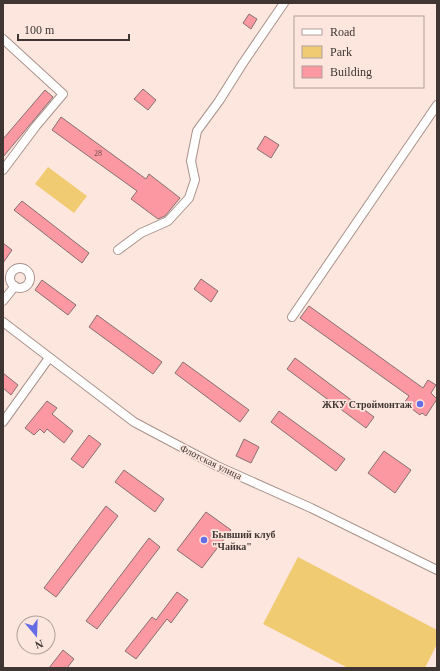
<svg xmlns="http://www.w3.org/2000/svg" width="440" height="671" viewBox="0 0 440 671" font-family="'Times New Roman',serif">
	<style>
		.green { fill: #f0cb72 }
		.building { fill: #fb98a1; stroke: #867071 }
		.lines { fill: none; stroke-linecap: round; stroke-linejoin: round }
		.minor-casing { stroke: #a8928b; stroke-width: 10 }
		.minor { stroke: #fff; stroke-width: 8 }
		.poi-dot { fill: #666ce5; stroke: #fde6de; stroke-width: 1.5 }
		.labels { text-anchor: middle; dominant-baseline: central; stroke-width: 3.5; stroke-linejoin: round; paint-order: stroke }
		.number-label { font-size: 8px; fill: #6e4e4e }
		.poi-label { font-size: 10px; font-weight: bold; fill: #3f3633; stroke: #fde6de; text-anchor: end }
		.street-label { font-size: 10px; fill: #3f3633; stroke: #fde6de }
	</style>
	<rect width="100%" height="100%" fill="#fde6de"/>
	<!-- green -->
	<path class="green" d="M48,167L87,196L74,213L35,184Z
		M298,557L437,630V644L425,668H348L263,624Z"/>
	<!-- building -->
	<path class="building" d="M249,14L257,19L251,29L243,23Z
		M143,89L156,100L148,110L134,99Z
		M45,90L53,97L3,157V139Z
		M61,117L146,179L149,174L180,198L165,216L158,219L131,199L137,191L52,130Z
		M265,136L279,145L271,158L257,149Z
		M22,201L89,253L82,263L14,210Z
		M3,243L12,250L3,263Z
		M201,279L218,291L211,302L194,289Z
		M42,280L76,305L68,315L35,290Z
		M309,306L423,388L428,380L436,385L431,393L437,399L426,416L422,413L420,415L404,403L409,396L300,318Z
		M97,315L162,362L153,374L89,327Z
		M295,358L374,417L366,428L287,369Z
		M183,362L249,410L240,422L175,373Z
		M3,373L18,385L11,395L3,388Z
		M47,401L57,408L52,414L73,431L64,443L47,429L44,433L40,429L34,435L25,428Z
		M279,411L345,459L336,471L271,422Z
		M89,435L101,444L83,468L71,459Z
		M244,439L259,447L251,463L236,456Z
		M384,451L411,470L395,493L368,473Z
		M124,470L164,499L155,512L115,482Z
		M106,506L118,516L56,597L44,588Z
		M206,512L231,530L202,568L177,550Z
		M149,538L160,547L97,629L86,621Z
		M177,592L188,600L171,623L167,619L136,659L125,651L152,617L156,620Z
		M63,650L74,659L67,668H49Z"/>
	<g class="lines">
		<!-- minor casing -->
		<g class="minor-casing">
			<path id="minor" d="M3,39L63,94L36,126L3,170
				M118,250L141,233L168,221L189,198L195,180L191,161L197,131L219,101L243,63L284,3
				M10 278a10 10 0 1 1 20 0a10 10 0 1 1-20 0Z
				M3,301L15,286
				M292,317L437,105
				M3,322L134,422L217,466L311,508L437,570
				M3,422L49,358"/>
		</g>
		<!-- minor -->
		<use href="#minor" class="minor"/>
	</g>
	<!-- markers -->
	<g class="poi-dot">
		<circle cx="420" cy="404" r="4"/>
		<circle cx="204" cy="540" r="4"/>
	</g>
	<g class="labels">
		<!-- number labels -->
		<g class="number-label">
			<text x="98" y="153">28</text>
		</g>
		<!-- poi labels -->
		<g class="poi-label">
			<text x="412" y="404">ЖКУ Строймонтаж</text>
			<text x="212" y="534" text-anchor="start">Бывший клуб<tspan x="212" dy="12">"Чайка"</tspan></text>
		</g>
		<!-- street labels -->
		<g class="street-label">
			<text transform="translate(211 462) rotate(26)">Флотская улица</text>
		</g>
	</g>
	<!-- border -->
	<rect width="440" height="671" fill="none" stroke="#3f3633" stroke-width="8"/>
	<!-- legend -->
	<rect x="294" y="16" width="130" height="72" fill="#fde6de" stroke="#b1a09a"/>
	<rect x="302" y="29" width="20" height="6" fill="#ffffff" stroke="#b1a09a"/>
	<text x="330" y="36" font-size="12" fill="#3f3633">Road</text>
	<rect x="302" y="46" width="20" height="12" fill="#f0cb72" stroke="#b1a09a"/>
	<text x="330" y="56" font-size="12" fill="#3f3633">Park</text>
	<rect x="302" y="66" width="20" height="12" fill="#fb98a1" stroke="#b1a09a"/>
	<text x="330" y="76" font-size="12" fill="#3f3633">Building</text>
	<!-- north arrow -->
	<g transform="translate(36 635) rotate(161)"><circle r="19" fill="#fde6de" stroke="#b1a09a"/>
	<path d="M0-3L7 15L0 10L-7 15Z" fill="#666ce5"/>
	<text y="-6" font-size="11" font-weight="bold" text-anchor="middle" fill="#3f3633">N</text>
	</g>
	<!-- scale -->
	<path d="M18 34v6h111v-6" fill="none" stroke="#3f3633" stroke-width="2"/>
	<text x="24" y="34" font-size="12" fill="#3f3633" stroke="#fde6de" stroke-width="3" paint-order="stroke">100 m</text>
</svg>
